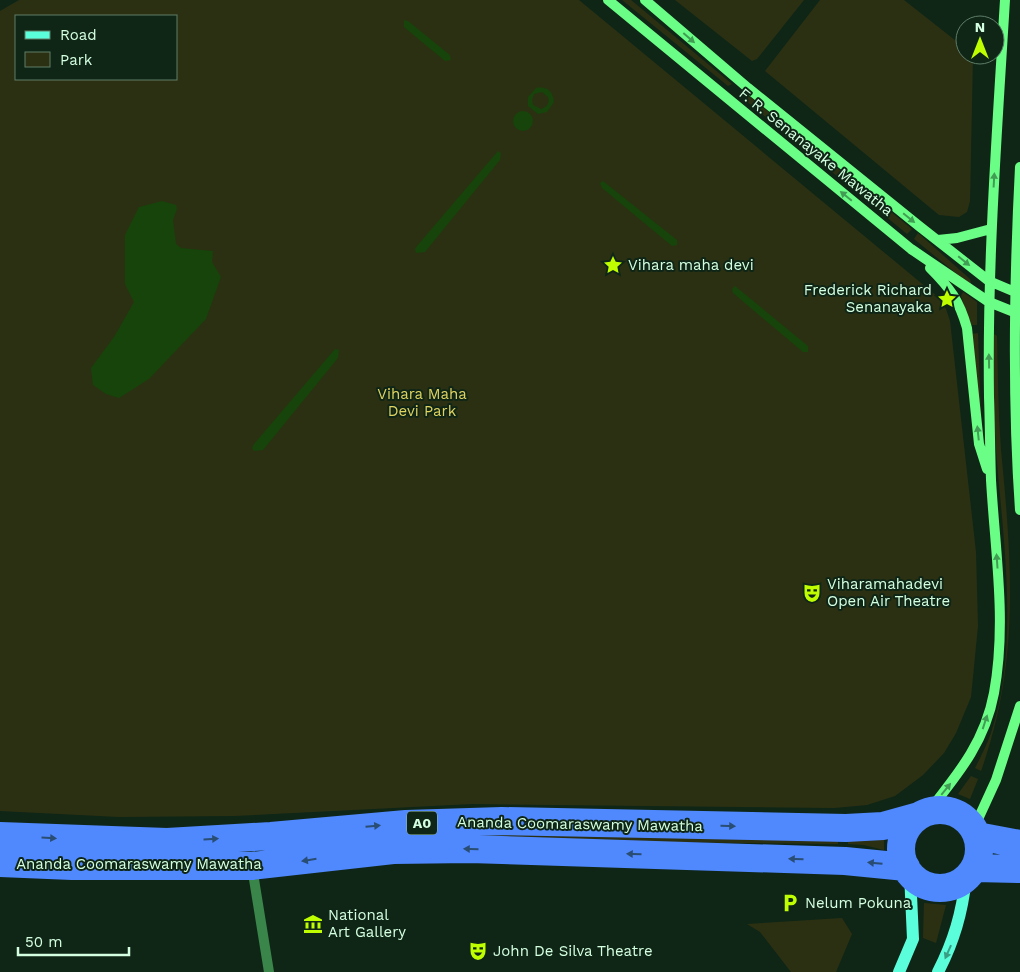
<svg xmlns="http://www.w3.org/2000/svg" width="1020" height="972" viewBox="0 0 1020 972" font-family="'Work Sans',sans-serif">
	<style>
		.green { fill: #2c3012; fill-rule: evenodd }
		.water { fill: #16440a; fill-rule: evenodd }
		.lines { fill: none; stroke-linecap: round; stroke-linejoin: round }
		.street { stroke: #3a8549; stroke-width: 10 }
		.secondary { stroke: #6bfe86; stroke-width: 10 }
		.primary { stroke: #5bfedb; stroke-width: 12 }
		.highway { stroke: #5088fe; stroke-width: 28 }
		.oneway { fill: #429d54 }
		.oneway2 { fill: #294d73 }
		.oneway3 { fill: #399d83 }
		.labels { text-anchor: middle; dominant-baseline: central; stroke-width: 4; stroke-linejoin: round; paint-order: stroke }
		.shield { fill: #0f2617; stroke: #99bea4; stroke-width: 1 }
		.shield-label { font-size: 14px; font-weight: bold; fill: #d4ffe0 }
		.street-label { font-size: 15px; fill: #d4ffe0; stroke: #0f2617 }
		.poi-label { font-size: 15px; fill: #d4ffe0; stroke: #0f2617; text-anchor: start }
		.park-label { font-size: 15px; fill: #e0d35f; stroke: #0f2617 }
	</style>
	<rect width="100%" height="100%" fill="#0f2617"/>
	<!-- green -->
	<path class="green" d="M19,0H579L938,297L946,309L950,321L976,552L978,626L971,697L956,733L944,753L923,775L895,796L867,805L834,808L472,804L234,816L119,817L0,811V11ZM16,16H176V79H16Z
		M622,0H631L732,84L728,86Z
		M675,0H804L757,59L752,61Z
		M820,0H904L965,48V55H973L970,201L967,212L959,217L939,215L765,71Z
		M748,96H749L912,229L907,234L745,100Z
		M918,233L970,279L971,283H968L914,239Z
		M963,292L977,302V325H970L961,296Z
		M978,333L981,416H979L971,334Z
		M994,334L997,336C998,374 998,412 1001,450C1012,564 1020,662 981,771L975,768C981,756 987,745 991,733C1020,648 1003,538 996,450C993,412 993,374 991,336Z
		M971,776L978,779L970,799L958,794Z
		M397,833L838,836V844L452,840Z
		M848,836L884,838V850L864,845L848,844Z
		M924,903L946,905L936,943L923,938Z
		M842,918L852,934L836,972H791L760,932L747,924Z"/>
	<!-- water -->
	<path class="water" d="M404,20L408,21L450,55L451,60L445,61L404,27Z
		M536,88C547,86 553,91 554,102L547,112L538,114L528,106V97ZM542,92L548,97C550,103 547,107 541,109L533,105L532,100L534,94Z
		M513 121a10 10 0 1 1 20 0a10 10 0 1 1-20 0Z
		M498,151L501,153L500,160L425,252L416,253L415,249L417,246Z
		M603,181L677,240V245L672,246L602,188L600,183Z
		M162,201L176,205L177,209L173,220L176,244L181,248L213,251L212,262L221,277L206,319L149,379L119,398L106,394L93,385L91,368L114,337L134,302L125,284V235L139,207Z
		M735,286L808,346V352H803L733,293L732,289Z
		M335,349L339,350L338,358L263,450L254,451L252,448L254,444Z"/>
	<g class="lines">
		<!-- street -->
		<path class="street" d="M252,867L269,972"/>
		<!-- secondary -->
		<path class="secondary" d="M608,0L911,249L989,302L1014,312
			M645,0L748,88L919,226L989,281L1015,292
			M1020,167C1014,282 1012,396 1020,510
			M938,240L957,238L991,229
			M930,268C950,288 959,300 967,328L979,444L987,469
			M928,812C958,774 985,742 994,693C1007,622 995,551 991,480C990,452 990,424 989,397C987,264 997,132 1005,0
			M974,828L996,780L1020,706"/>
		<!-- primary -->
		<path class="primary" d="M899,972L913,939L910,873
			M938,972C954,941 962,913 966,878"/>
		<!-- highway -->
		<path class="highway" d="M901 849a39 39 0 1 1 78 0a39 39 0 1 1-78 0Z
			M0,836L167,842L271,836L406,824L502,821L846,828L883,826L919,816
			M977,836L1020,844
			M0,863L72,866H252L393,850L470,849L845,861L906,867
			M975,868L1020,869"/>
	</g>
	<!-- one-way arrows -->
	<defs><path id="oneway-solid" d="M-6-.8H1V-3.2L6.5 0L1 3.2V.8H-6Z" transform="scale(1.25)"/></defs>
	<g class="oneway">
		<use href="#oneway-solid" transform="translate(689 38) rotate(41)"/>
		<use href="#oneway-solid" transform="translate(994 180) rotate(-87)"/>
		<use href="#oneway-solid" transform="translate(846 196) rotate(-141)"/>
		<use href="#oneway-solid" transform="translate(909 218) rotate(39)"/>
		<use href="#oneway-solid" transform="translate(964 261) rotate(39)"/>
		<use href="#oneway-solid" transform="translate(989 361) rotate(-91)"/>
		<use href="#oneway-solid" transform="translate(978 433) rotate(-96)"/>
		<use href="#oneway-solid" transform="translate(997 561) rotate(-94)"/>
		<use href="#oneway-solid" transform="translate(985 722) rotate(-72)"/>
		<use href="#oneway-solid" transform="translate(946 789) rotate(-51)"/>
	</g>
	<g class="oneway2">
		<use href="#oneway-solid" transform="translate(373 826) rotate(-5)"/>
		<use href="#oneway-solid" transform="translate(728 826) rotate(1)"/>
		<use href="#oneway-solid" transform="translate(49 838) rotate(3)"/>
		<use href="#oneway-solid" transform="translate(211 839) rotate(-3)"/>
		<use href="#oneway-solid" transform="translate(471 849) rotate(-179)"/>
		<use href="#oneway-solid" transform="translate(634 854) rotate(-178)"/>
		<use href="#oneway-solid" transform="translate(796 859) rotate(-178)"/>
		<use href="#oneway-solid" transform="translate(309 860) rotate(171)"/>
		<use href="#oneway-solid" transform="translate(875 863) rotate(-175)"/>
	</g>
	<use class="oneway3" href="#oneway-solid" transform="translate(948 952) rotate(114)"/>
	<!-- icons -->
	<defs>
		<g id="sight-bare" transform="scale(1.5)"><path d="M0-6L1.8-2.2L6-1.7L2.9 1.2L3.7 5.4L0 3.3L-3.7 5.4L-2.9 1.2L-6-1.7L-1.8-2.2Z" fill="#befe01" stroke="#0f2617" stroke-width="2.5" paint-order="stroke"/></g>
		<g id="theatre-bare" transform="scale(1.5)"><path d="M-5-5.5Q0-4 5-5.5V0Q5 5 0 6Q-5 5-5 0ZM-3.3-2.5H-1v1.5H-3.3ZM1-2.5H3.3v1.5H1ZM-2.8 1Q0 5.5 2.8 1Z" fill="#befe01" stroke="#0f2617" stroke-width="2.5" paint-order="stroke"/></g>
		<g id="parking-bare" transform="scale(1.5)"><path d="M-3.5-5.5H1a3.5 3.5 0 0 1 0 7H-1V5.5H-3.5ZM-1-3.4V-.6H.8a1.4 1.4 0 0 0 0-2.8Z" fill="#befe01" stroke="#0f2617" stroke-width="2.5" paint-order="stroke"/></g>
		<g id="museum-bare" transform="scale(1.5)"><path d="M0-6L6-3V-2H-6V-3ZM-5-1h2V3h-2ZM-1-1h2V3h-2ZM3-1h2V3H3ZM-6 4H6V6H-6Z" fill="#befe01" stroke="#0f2617" stroke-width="2.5" paint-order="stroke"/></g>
	</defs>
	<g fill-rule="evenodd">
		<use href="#sight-bare" x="613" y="265"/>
		<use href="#sight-bare" x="947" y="299"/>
		<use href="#theatre-bare" x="812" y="593"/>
		<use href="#parking-bare" x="790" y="903"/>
		<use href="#museum-bare" x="313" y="924"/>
		<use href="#theatre-bare" x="478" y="951"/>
	</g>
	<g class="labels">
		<!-- shield labels -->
		<rect class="shield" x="407" y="811.5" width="30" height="23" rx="4"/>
		<g class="shield-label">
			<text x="422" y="823">A0</text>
		</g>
		<!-- street labels -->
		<g class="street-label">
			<text transform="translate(816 152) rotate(39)">F. R. Senanayake Mawatha</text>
			<text transform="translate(580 824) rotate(1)">Ananda Coomaraswamy Mawatha</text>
			<text x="139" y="864">Ananda Coomaraswamy Mawatha</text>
		</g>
		<!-- poi labels -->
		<g class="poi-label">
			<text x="628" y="265">Vihara maha devi</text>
			<text x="932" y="290" text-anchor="end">Frederick Richard<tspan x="932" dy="17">Senanayaka</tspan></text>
			<text x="827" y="584">Viharamahadevi<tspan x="827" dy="17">Open Air Theatre</tspan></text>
			<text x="805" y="903">Nelum Pokuna</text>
			<text x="328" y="915">National<tspan x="328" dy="17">Art Gallery</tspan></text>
			<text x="493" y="951">John De Silva Theatre</text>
		</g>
		<!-- park labels -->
		<g class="park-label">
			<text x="422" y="394">Vihara Maha<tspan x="422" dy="17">Devi Park</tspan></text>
		</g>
	</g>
	<!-- legend -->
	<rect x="15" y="15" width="162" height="65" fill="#0f2617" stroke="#5e7d67"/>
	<rect x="25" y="31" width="25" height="8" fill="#5bfedb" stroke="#5e7d67"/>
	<text x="60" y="40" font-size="15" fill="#d4ffe0">Road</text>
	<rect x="25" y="52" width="25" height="15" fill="#2c3012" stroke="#5e7d67"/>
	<text x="60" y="65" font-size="15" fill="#d4ffe0">Park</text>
	<!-- north arrow -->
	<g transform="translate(980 40)"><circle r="24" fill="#0f2617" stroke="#5e7d67"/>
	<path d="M0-4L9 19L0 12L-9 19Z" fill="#befe01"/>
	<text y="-8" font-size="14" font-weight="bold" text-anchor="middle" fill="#d4ffe0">N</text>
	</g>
	<!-- scale -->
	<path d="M18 947v8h111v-8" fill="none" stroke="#d4ffe0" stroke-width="2.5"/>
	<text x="25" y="947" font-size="15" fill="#d4ffe0" stroke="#0f2617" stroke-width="4" paint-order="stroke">50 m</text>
</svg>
